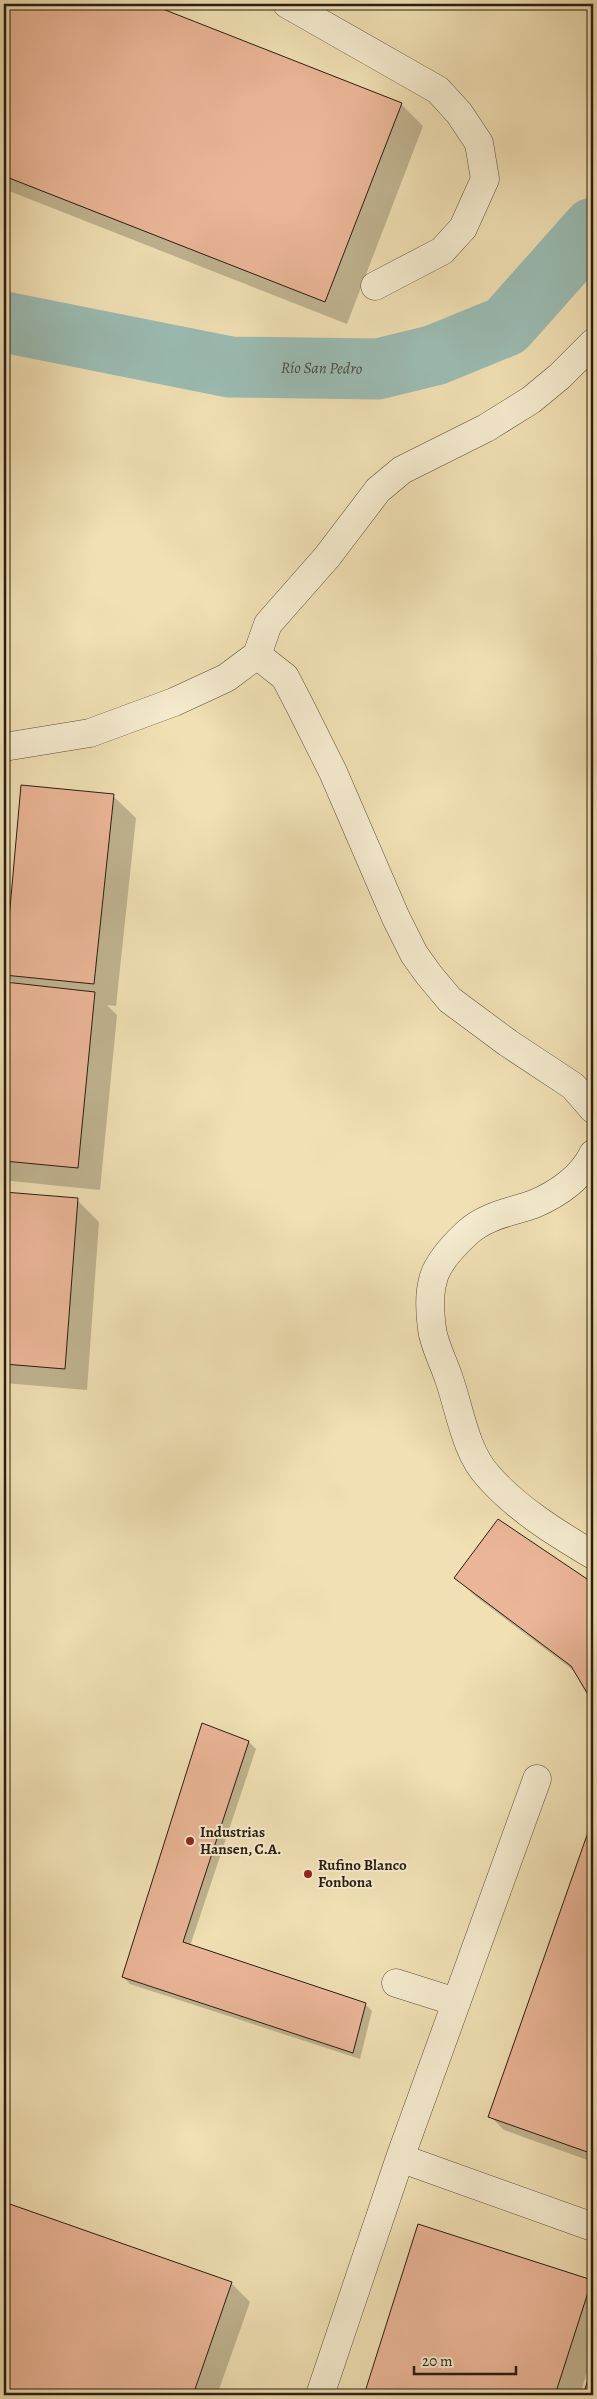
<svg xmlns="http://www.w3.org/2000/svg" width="597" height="2399" viewBox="0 0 597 2399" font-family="Alegreya,serif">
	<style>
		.shadow { fill: #0003 }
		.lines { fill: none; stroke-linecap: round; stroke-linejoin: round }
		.river { stroke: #9bbcb3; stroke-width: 61 }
		.building { fill: #ebb698; stroke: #2a1d11 }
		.minor-casing { stroke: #5c4e3a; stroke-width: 29 }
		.minor { stroke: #f5ebce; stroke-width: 28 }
		.poi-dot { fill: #8f2418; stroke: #f5ebce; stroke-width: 2 }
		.labels { text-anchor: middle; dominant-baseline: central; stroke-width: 4; stroke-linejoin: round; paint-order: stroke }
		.poi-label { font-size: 15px; font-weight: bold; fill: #2a1d11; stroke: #f5ebce; text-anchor: start }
		.water-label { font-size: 16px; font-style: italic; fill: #4c4d42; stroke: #f5ebce }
	</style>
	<rect width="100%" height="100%" fill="#f0e0b4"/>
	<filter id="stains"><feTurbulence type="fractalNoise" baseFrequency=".004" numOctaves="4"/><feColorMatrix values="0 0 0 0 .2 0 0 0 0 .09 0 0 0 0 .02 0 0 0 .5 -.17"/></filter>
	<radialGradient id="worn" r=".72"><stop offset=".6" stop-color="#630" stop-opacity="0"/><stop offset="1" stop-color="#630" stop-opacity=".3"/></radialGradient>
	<!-- shadow -->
	<path class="shadow" d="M4,4H146L401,104L423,126L347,324L4,189Z
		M22,786L113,796L136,818L116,1006L107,1005L117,1015L100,1190L11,1181L4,1174V1010L6,983L14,984L4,973Z
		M4,1193L77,1200L99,1222L87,1390L4,1383Z
		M498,1521L593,1585V1701L577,1673L475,1596L456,1577Z
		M249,1742L256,1749L190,1946L365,2004L372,2011L360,2059L130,1984L123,1977Z
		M593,1822V2162L504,2130L490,2116Z
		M4,2204L231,2283L250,2302L217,2395H4Z
		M419,2225L593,2283V2352L580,2395H365Z"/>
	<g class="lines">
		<!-- river -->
		<path class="river" id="s1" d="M4,322L230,367L378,369L435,355L506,326L593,228"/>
	</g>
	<!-- building -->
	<path class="building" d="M4,4H150L402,103L325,302L4,176Z
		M21,785L114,794L94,984L4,975Z
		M5,982L95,992L78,1168L4,1161Z
		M4,1192L78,1198L65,1369L4,1364Z
		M498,1519L593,1583V1703L571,1666L454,1578Z
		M202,1723L249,1741L183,1942L366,2003L353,2053L122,1977Z
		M593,1818V2154L488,2117Z
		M4,2202L232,2282L193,2395H4Z
		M418,2224L592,2280L555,2395H364Z
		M593,2364V2395H583Z"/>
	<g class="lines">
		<!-- minor casing -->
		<g class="minor-casing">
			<path id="minor" d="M287,4L438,90L459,113L479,143L485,179L463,228L442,251L375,286
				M257,655L285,677L301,708L333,772L396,918L414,954L429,975L450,1000L508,1043L573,1086L593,1109
				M4,747L90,733L174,702L226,678L257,655L268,624L327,557L378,490L402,470L486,428L531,400L560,376L593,343
				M593,1154C582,1177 558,1194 534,1204C512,1212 487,1215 468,1232C455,1244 437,1262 433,1280C429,1294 430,1314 432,1329C434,1345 444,1363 449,1379C460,1410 465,1451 488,1476C517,1509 556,1533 593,1555
				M396,1983L456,2002
				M400,2158L593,2227
				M320,2395L400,2158L537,1779"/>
		</g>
		<!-- minor -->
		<use href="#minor" class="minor"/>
	</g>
	<!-- markers -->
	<g class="poi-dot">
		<circle cx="190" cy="1841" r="5"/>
		<circle cx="308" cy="1874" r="5"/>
	</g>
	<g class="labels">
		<!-- poi labels -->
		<g class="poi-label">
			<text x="200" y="1832">Industrias<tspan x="200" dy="17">Hansen, C.A.</tspan></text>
			<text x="318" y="1865">Rufino Blanco<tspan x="318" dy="17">Fonbona</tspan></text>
		</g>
		<!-- water labels -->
		<g class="water-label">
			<text stroke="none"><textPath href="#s1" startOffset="322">Río San Pedro</textPath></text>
		</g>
	</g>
	<!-- margin -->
	<rect width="597" height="2399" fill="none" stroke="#f0e0b4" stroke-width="20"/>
	<rect x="5" y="5" width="587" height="2389" fill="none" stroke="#2a1d11" stroke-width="2.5"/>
	<rect x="10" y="10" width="577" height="2379" fill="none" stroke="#2a1d11"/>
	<!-- scale -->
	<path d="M414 2366v8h102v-8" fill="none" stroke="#2a1d11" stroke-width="2.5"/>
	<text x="422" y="2366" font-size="15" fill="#2a1d11" stroke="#f5ebce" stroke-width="4" paint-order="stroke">20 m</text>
	<rect width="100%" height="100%" filter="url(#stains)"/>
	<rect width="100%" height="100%" fill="url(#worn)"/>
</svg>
